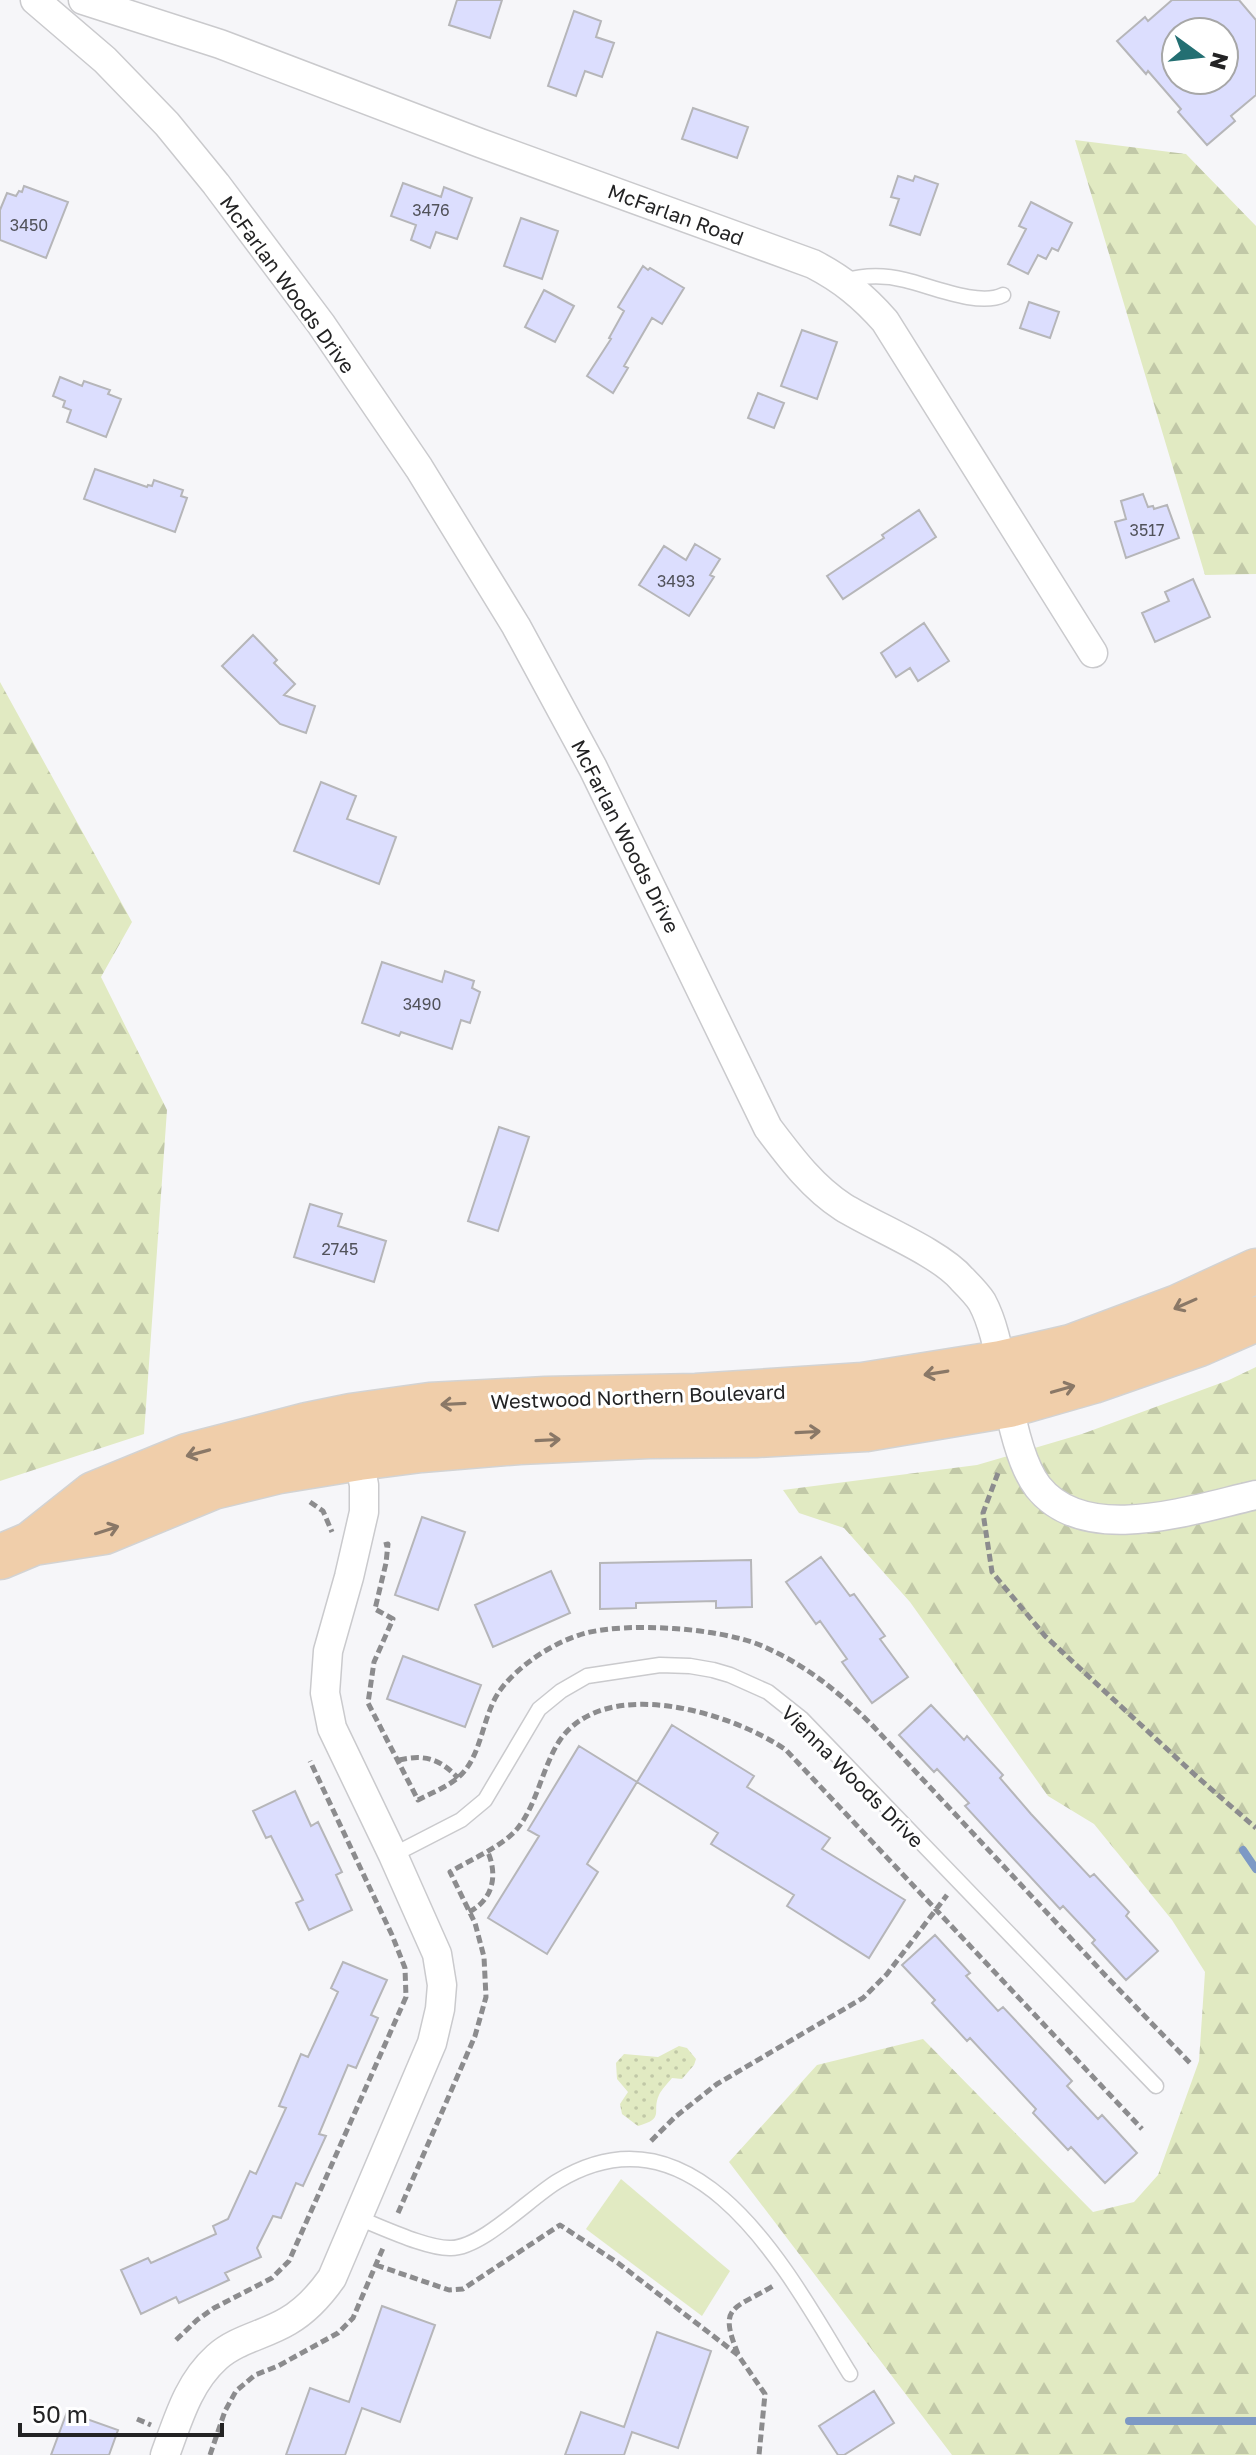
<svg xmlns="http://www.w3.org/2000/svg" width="1256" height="2455" viewBox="0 0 1256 2455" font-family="'Golos Text',sans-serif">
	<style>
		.grass { fill: #e1eac2 }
		.forest { fill: url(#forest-firs) }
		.park { fill: url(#park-dots) }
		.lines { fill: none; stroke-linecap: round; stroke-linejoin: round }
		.stream { stroke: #7d99c5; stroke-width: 8 }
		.building { fill: #dcdefe; stroke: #b6b6b9; stroke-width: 2; fill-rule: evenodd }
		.lane-casing { stroke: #cacacd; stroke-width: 17 }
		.street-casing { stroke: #cacacd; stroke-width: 31 }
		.primary-casing { stroke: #d3d3d3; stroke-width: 47 }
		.path { stroke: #8c8c8e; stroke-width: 5; stroke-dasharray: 8 4; stroke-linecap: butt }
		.lane { stroke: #fff; stroke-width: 14 }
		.street { stroke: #fff; stroke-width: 28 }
		.primary { stroke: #f0ceaa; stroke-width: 44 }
		.oneway { stroke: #8a7867 }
		.labels { text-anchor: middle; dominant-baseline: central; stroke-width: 6; stroke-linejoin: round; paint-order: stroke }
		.number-label { font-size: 16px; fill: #51525a }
		.street-label { font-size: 20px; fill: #232324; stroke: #fff }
	</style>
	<defs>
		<pattern id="forest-firs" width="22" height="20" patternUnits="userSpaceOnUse" patternTransform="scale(2)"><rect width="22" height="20" fill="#e1eac2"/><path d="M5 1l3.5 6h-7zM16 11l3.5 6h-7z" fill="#c1c8a7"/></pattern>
		<pattern id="park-dots" width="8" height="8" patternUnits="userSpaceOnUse" patternTransform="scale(2)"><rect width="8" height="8" fill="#e1eac2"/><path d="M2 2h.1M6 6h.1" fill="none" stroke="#c1c8a7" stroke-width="1.8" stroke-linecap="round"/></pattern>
	</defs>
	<rect width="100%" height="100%" fill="#f6f6f9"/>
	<!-- grass -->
	<path class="grass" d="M621,2179L730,2271L702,2316L586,2229Z"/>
	<!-- forest -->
	<path class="forest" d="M1075,140L1186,154L1256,226V574L1205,575Z
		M0,682L132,922L101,977L167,1110L144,1434L0,1481Z
		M1256,1367V2455H952L729,2162L817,2065L923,2039L1093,2212L1134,2202L1158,2175L1199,2061L1205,1972L1172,1920L1094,1824L1048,1796L910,1602L844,1528L799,1513L783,1490L977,1465L1082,1434L1229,1380Z"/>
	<!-- park -->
	<path class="park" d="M679,2046L687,2048L696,2059L694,2065L682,2079L672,2078C668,2083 661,2090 659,2095C651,2112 666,2118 638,2126L622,2114L620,2104L628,2092L617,2079L616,2063L624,2054L658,2057Z"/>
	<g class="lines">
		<!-- stream -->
		<path class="stream" d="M1243,1850L1256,1869
			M1129,2421H1256"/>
	</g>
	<!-- building -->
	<path class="building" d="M457,0H502L490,38L449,25Z
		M1172,0H1239L1256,20V95L1231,116L1235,121L1207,145L1178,112L1181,109L1148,71L1146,74L1117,41L1145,17L1148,21ZM1176,32H1224V80H1176Z
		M574,11L601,21L596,37L614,43L602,77L585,71L576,96L548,86Z
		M693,108L748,127L737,158L682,139Z
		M898,176L913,181L915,176L938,184L920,235L890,225L899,199L891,197Z
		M403,183L441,197L444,187L472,198L457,239L436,232L430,248L411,240L416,225L391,216Z
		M24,186L68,202L46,258L0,240V210L7,193L16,196L19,191L22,192Z
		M1031,202L1072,223L1058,251L1052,248L1046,259L1038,255L1028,274L1008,264L1026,229L1019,226Z
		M521,218L558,231L542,279L504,266Z
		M643,266L648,270L650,268L684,288L662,324L652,318L624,366L628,368L613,393L587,376L611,339L609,338L624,311L618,307Z
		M544,290L574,306L555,342L525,327Z
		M1029,302L1059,312L1050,338L1020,328Z
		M802,330L837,342L817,399L781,386Z
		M60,377L82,386L84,381L110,390L108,394L121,399L106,437L67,422L71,410L63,407L65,401L53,396Z
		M758,393L784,403L774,428L748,418Z
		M95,469L147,487L148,485L152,486L154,480L183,490L181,496L187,498L175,532L84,499Z
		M1143,494L1148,507L1153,506L1154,509L1167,505L1179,538L1126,558L1115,522L1126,519L1121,501Z
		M919,510L936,537L843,599L827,576L884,538L882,535Z
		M695,544L720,559L710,575L714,577L689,616L639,585L664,546L686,560Z
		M1193,579L1210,617L1155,642L1142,613L1169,601L1165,592Z
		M924,623L949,661L918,681L910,668L896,677L881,653Z
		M253,635L277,660L274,663L295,684L284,695L315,706L306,733L280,724L222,666Z
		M321,782L356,796L347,819L396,837L379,884L294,851Z
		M382,962L442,982L445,971L474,981L472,988L480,992L470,1023L461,1020L452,1049L401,1032L399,1036L362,1023Z
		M499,1127L529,1137L498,1231L468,1221Z
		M310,1204L342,1214L338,1226L386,1241L374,1282L294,1257Z
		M422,1517L465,1532L438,1610L395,1595Z
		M821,1557L850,1596L854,1594L885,1636L880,1639L908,1677L872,1703L842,1662L847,1659L820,1621L816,1624L786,1582Z
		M751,1560L752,1607L716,1608V1601L636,1603V1608L600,1609V1563Z
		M551,1571L570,1613L493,1647L475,1605Z
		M403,1656L481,1685L465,1727L387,1699Z
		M931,1705L964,1740L967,1736L1003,1775L1000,1778L1031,1814L1090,1877L1094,1874L1129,1912L1126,1916L1158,1951L1126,1980L1092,1943L1095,1940L1063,1906L1060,1909L965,1806L969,1803L937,1769L934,1772L899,1735Z
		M672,1725L754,1776L747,1787L830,1838L822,1849L905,1900L869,1958L787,1906L794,1895L711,1844L718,1833L637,1782Z
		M579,1746L637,1782L587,1864L598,1872L547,1954L488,1918L539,1836L528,1830Z
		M295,1791L311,1826L318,1822L342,1872L336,1875L352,1910L309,1930L296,1903L303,1900L271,1836L266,1838L253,1811Z
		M935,1935L970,1973L966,1976L998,2011L1003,2007L1072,2081L1067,2086L1098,2119L1102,2115L1137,2153L1105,2183L1071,2147L1068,2150L1033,2113L1036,2109L970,2038L967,2041L932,2003L935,2000L902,1965Z
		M343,1962L387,1980L371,2015L378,2018L356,2068L348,2065L319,2134L326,2136L303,2186L296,2183L281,2218L273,2216L257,2248L261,2257L225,2273L229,2280L179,2303L176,2297L141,2314L121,2270L148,2258L151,2263L216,2234L213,2226L228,2219L250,2171L256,2174L286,2108L279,2106L301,2054L308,2057L338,1992L331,1988Z
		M382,2306L435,2325L400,2422L362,2408L345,2455H286L310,2388L349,2402Z
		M657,2332L711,2351L678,2448L632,2432L624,2455H565L581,2412L624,2427Z
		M874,2391L894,2423L844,2455H838L819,2426Z
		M67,2412L118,2430L109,2455H51Z"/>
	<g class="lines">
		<!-- lane casing -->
		<g class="lane-casing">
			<path id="lane" d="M844,281C864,275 885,275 905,280C931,286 979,307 1003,295
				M393,1855L461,1820L485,1800L539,1709L561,1691L587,1676L660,1665L690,1666L713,1670L730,1675L768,1692L802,1719L1156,2086
				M358,2218C382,2227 427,2249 451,2248C482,2248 531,2197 558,2181C699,2096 791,2278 850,2374"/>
		</g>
		<!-- street casing -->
		<g class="street-casing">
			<path id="street" d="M35,0L105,60L167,124L216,184L321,324L419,468L516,626L593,768L768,1128C790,1157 812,1187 843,1207C875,1227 939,1252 962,1279C969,1286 977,1294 982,1302C996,1328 1000,1362 1006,1390C1011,1419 1020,1464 1038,1487C1086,1547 1193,1509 1256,1495
				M83,0L220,44L480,143L813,264C842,279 863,296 885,321L1093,653
				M165,2455C178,2420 188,2383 217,2357C237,2339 265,2335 288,2321C307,2310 320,2295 332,2278L432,2043L440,2009L442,1985L437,1954L393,1855L332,1728L325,1693L328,1651L349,1577L364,1512V1485L356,1445"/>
		</g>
		<!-- primary casing -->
		<g class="primary-casing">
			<path id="primary" d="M33,1543L104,1532L213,1487L279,1471L359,1458L421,1450L519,1442L648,1436L756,1435L866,1429L1009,1405L1093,1381L1199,1344L1256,1319
				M0,1557L31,1544L94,1494L187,1456L307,1425L351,1416L430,1405L546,1399L696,1396L863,1385L1001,1363L1071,1347L1178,1307L1256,1271"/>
		</g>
		<!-- path -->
		<path class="path" d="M998,1473L983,1513L992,1572L1045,1636L1195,1775L1256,1828
			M310,1502L323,1511L332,1532
			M384,1545L388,1544L386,1563L375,1609L393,1619L374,1662L368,1703L418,1800C430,1794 444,1788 455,1780C483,1760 481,1715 501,1689C521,1663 556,1641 586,1633C630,1622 718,1628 760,1645C805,1664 839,1692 873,1726L1105,1975L1191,2064
			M399,1760C425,1754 440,1759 458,1778
			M469,1912C494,1899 498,1874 487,1850
			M651,2141L675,2117L717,2084L863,1998L887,1974L947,1895
			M398,2213L475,2036L486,1997L484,1957L475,1923L450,1872C470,1860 503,1846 517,1829C537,1805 543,1765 560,1740C606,1674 733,1713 786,1750L1142,2129
			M376,2265L449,2290L463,2289L560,2225L618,2263L738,2355L765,2394L759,2455
			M176,2340L197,2320L214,2308L272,2278L289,2261L406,1997L405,1968L392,1935L310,1761
			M738,2354C718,2305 733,2310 773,2286
			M137,2419L151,2425
			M210,2455L225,2411L236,2391L255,2375L278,2366L338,2333L353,2318L383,2248"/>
		<!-- lane -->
		<use href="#lane" class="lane"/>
		<!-- street -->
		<use href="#street" class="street"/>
		<!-- primary -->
		<use href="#primary" class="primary"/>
	</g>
	<!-- one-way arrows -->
	<defs><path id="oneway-shaft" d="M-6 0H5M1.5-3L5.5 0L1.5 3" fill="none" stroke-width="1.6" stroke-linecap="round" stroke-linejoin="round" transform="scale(2)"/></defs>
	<g class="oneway">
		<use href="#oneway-shaft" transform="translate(1185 1304) rotate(156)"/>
		<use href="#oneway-shaft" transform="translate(936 1373) rotate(171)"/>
		<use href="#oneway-shaft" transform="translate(1063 1389) rotate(-16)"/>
		<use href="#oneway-shaft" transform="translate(453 1404) rotate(177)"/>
		<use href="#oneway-shaft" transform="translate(808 1432) rotate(-3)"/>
		<use href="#oneway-shaft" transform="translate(548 1440) rotate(-3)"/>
		<use href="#oneway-shaft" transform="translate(198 1453) rotate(165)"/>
		<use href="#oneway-shaft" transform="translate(107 1530) rotate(-18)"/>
	</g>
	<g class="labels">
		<!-- number labels -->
		<g class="number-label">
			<text x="431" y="210">3476</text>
			<text x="29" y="225">3450</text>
			<text x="1147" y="530">3517</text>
			<text x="676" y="581">3493</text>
			<text x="422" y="1004">3490</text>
			<text x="340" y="1249">2745</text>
		</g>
		<!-- street labels -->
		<g class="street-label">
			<text transform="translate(676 214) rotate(20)">McFarlan Road</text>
			<text transform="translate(288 284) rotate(54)">McFarlan Woods Drive</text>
			<text transform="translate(626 836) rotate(63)">McFarlan Woods Drive</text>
			<text transform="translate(638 1396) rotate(-2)">Westwood Northern Boulevard</text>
			<text transform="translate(853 1776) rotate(45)">Vienna Woods Drive</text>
		</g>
	</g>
	<!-- north arrow -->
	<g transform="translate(1200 56) rotate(105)"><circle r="38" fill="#ffffff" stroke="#a7a7a7" stroke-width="2"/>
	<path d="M0-6L14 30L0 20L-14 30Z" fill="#236f72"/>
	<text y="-12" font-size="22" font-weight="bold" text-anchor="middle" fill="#232324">N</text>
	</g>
	<!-- scale -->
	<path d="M20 2423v12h202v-12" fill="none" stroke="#232324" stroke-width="4"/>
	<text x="32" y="2423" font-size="24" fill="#232324" stroke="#ffffff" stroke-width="6" paint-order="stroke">50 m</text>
</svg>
